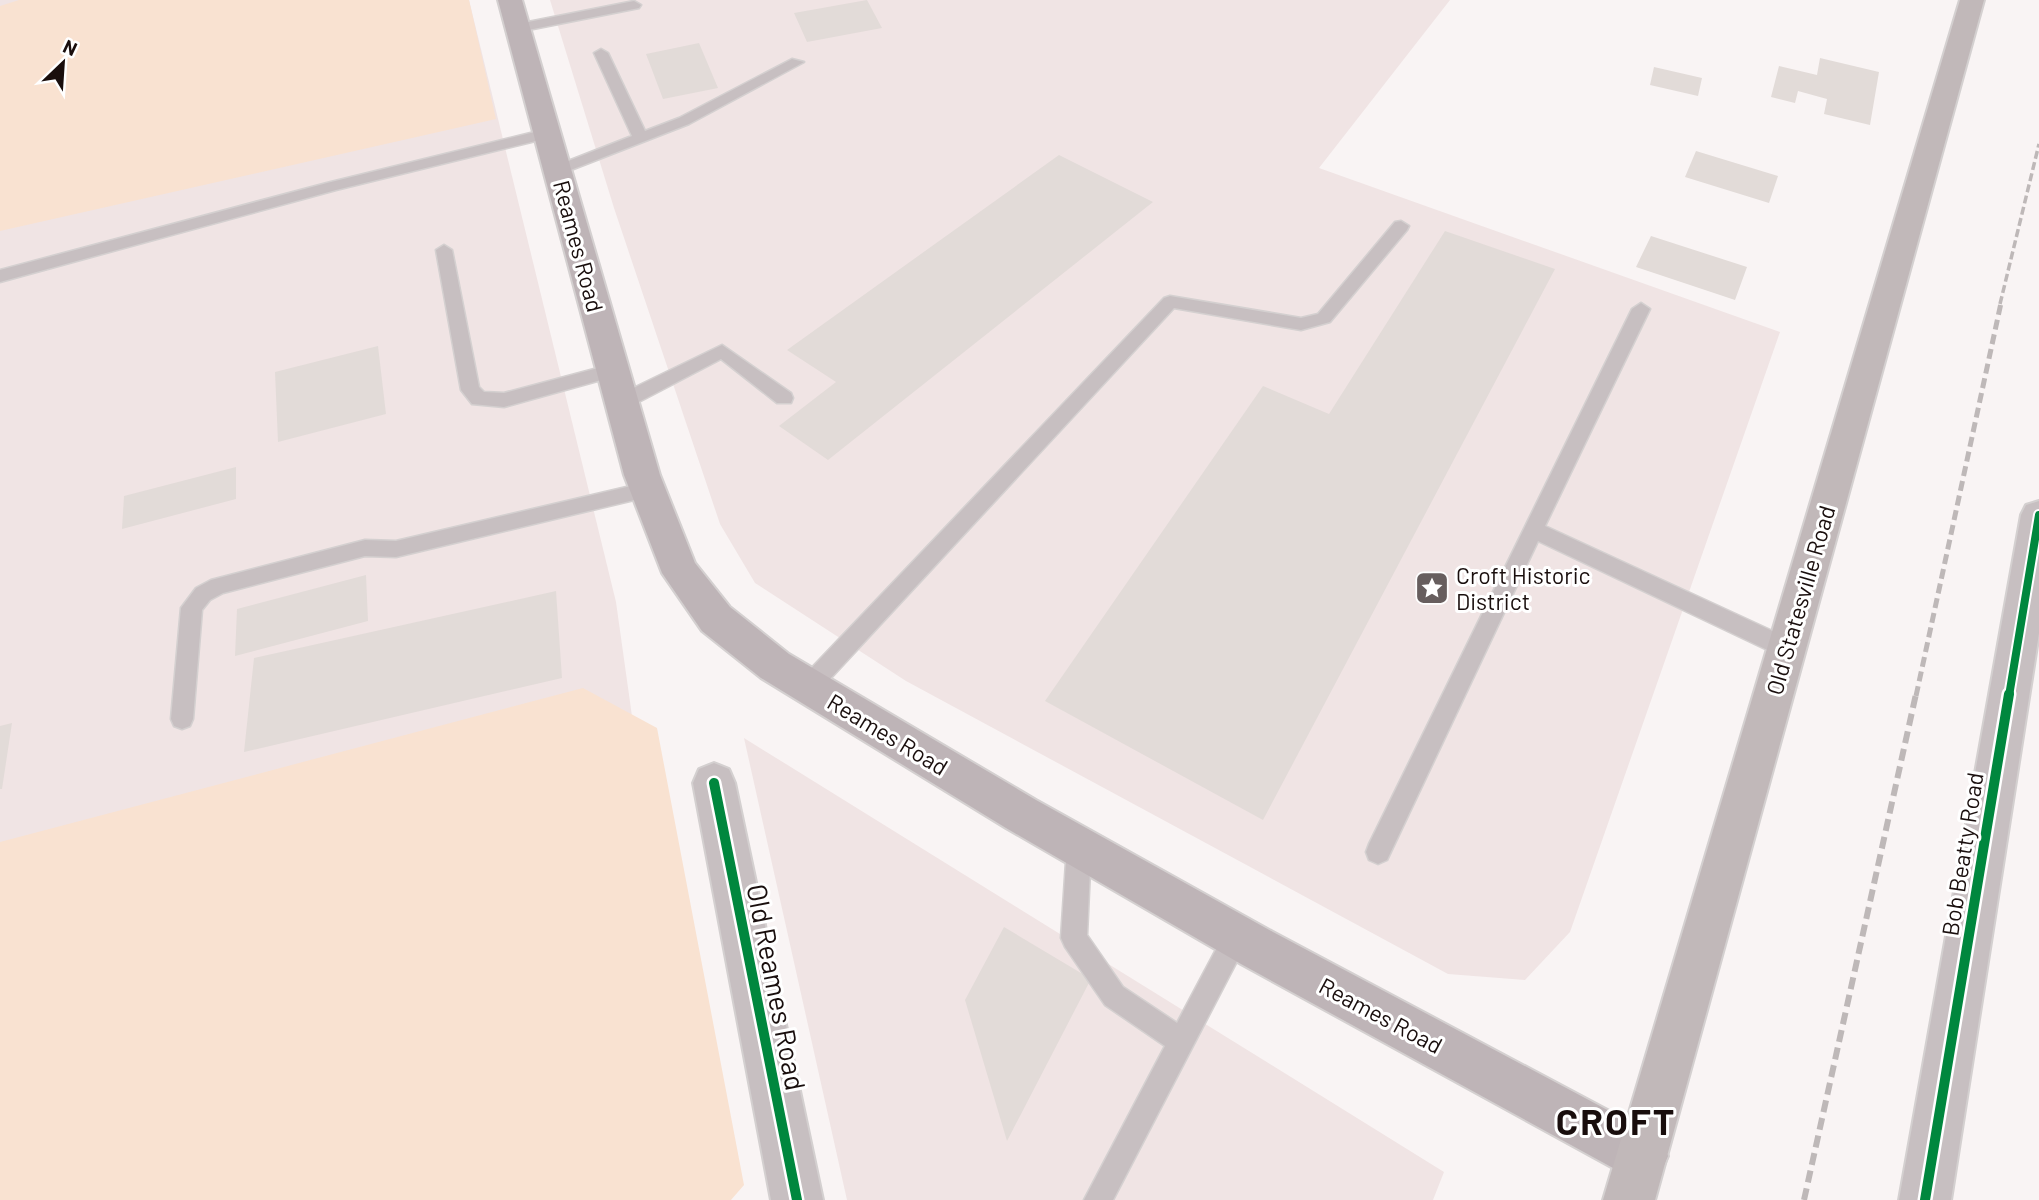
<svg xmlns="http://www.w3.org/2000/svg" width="2039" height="1200" viewBox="0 0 2039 1200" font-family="Barlow,sans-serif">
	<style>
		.built { fill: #f0e4e4 }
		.green { fill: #f9e2d1 }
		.building { fill: #e2dbd8 }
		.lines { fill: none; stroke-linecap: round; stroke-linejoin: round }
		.service-casing { stroke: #d4d0d0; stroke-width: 3 }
		.minor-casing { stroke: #d4d0d0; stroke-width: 4 }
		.secondary-casing { stroke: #d4d0d0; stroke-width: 4 }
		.primary-casing { stroke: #d4d0d0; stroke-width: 4 }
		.service { fill: #c7bfc1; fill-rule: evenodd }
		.minor { fill: #c7bfc1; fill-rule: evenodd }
		.secondary { fill: #beb4b7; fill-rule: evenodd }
		.primary { fill: #c1b8b9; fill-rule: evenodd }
		.rail-far2 { stroke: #beb8b8; stroke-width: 3.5; stroke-dasharray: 8 3.5; stroke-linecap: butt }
		.rail-far1 { stroke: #beb8b8; stroke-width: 5; stroke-dasharray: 10 5; stroke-linecap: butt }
		.rail { stroke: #beb8b8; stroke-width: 6; stroke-dasharray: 12 6; stroke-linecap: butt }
		.cycleway-far1-casing { stroke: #fff; stroke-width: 12 }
		.cycleway-casing { stroke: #fff; stroke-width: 15 }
		.cycleway-far1 { stroke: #00873e; stroke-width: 8 }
		.cycleway { stroke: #00873e; stroke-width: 10 }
		.labels { text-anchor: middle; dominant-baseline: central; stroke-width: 6; stroke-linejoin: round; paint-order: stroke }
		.street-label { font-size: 23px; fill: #190e0d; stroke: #fff }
		.poi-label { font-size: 23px; fill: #190e0d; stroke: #fff; text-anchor: start }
		.near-street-label { font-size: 28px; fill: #190e0d; stroke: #fff }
		.near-district-label { font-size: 37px; font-weight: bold; letter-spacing: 2px; fill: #190e0d; stroke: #fff }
	</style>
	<rect width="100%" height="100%" fill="#f9f4f4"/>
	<!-- built -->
	<path class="built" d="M0,0H469L616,602L638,759L0,1200Z
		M550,0H1450L1319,168L1780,332L1570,932L1525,980L1448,974L906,681L755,583L720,524L614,208Z
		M744,738L1444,1172L1433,1200H847Z"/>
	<!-- green -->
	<path class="green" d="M19,0H469L496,119L0,231V6Z
		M583,688L657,728L744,1185L731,1200H0V842Z"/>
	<!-- building -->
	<path class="building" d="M867,0L882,28L807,42L794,13Z
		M699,43L718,88L663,99L646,54Z
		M1820,58L1879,72L1870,125L1824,114L1827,99L1798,91L1795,103L1771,97L1779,66L1817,75Z
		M1654,67L1702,78L1698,96L1650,85Z
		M1696,151L1778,176L1769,203L1685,177Z
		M1059,155L1153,202L828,460L779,426L836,382L787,350Z
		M1445,231L1555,269L1263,820L1045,701L1263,386L1329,414Z
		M1651,236L1747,267L1735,300L1636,267Z
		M378,346L386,414L278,442L275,372Z
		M236,467V499L122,529L124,496Z
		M366,575L368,621L235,656L237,609Z
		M556,591L562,678L244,752L254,658Z
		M12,723L2,789H0V726Z
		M1004,927L1091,979L1007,1141L965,1000Z"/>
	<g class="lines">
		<!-- service casing -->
		<g class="service-casing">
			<path id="service" d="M634,1L641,5L639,8L518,32L511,28L518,24Z
				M601,49L608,53L645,131L679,118L792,59L804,62L689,124L563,173H553V167L632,136L594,53Z
				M547,129L552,131V137L336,190L0,282V270L327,183Z
				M1401,221L1409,226L1407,230L1330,322L1301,330L1174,308L817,693L809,696L801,693L798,686L801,679L1164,298L1170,296L1301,318L1318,314L1395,222Z
				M444,245L452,250L479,387L484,392L504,393L613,364L619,365L622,370L619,375L504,407L472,404L461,390L436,250Z
				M1641,303L1650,309L1545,526L1794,641L1797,648L1794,655L1786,657L1778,655L1538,541L1387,860L1378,864L1369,860L1366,852L1369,844L1632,309Z
				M722,345L791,393L793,398L791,403H777L721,359L629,407H615L613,402L615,397Z
				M648,482L655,485L658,490L655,495L396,557L365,556L223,593L210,600L202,610L193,719L190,726L182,729L174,726L171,719L181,608L196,588L211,580L365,540L396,541Z
				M1079,835L1088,839L1091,847L1087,935L1123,987L1177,1023L1228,927L1237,923L1246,927L1250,936L1113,1200H1084L1165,1046L1105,1005L1065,947L1061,938L1067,847L1070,839Z"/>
		</g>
		<!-- minor casing -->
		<g class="minor-casing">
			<path id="minor" d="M2039,501V633L1951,1200H1899L2021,515L2026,505Z
				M714,763L729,769L735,783L823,1200H771L693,783L699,769Z"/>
		</g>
		<!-- secondary casing -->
		<g class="secondary-casing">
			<path id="secondary" d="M498,0H522L660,475L695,563L730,607L789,654L1036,800L1273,932L1660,1138L1668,1156L1660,1174L1642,1182L1624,1174L1241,964L1006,828L761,678L702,631L662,573L624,475Z"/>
		</g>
		<!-- primary casing -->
		<g class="primary-casing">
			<path id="primary" d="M1960,0H1984L1655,1200H1603Z"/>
		</g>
		<!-- service -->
		<use href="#service" class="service"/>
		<!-- minor -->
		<use href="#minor" class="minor"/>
		<!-- secondary -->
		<use href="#secondary" class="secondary"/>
		<!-- primary -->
		<use href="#primary" class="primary"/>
		<!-- rail-far2 -->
		<path class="rail-far2" d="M2000,304L2039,144"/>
		<!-- rail-far1 -->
		<path class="rail-far1" d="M1916,696L2001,303"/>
		<!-- rail -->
		<path class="rail" d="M1804,1200L1916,694"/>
		<!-- cycleway-far1 casing -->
		<g class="cycleway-far1-casing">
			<path id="cycleway-far1" d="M2009,696L2039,515"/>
		</g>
		<!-- cycleway casing -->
		<g class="cycleway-casing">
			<path id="cycleway" d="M714,783L797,1200
				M1925,1200L2009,694"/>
		</g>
		<!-- cycleway-far1 -->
		<use href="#cycleway-far1" class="cycleway-far1"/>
		<!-- cycleway -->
		<use href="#cycleway" class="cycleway"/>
	</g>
	<!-- icons -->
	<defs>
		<g id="sight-square" transform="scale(1.75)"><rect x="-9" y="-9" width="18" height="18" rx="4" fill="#675e5e" stroke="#fff"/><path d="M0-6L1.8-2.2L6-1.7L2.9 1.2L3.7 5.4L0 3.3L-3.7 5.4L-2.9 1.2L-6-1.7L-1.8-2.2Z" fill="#fff"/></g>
	</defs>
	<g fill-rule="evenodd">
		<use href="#sight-square" x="1432" y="588"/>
	</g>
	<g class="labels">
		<!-- street labels -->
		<g class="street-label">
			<text transform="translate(579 246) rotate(75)">Reames Road</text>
			<text transform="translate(1800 600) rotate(-74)">Old Statesville Road</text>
			<text transform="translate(888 734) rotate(31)">Reames Road</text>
			<text transform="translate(1962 854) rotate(-81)">Bob Beatty Road</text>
			<text transform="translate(1381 1015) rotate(28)">Reames Road</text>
		</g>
		<!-- poi labels -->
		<g class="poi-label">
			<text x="1456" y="575">Croft Historic<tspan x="1456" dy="26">District</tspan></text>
		</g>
		<!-- near-street labels -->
		<g class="near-street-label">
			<text transform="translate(777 987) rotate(79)">Old Reames Road</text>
		</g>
		<!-- near-district labels -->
		<g class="near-district-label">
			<text x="1616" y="1120">CROFT</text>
		</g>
	</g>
	<!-- north arrow -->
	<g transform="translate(63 63) rotate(25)" stroke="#ffffff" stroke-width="5" paint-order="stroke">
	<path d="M0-5L12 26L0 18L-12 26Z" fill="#190e0d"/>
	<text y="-10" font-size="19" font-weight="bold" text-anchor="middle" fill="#190e0d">N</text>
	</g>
</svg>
